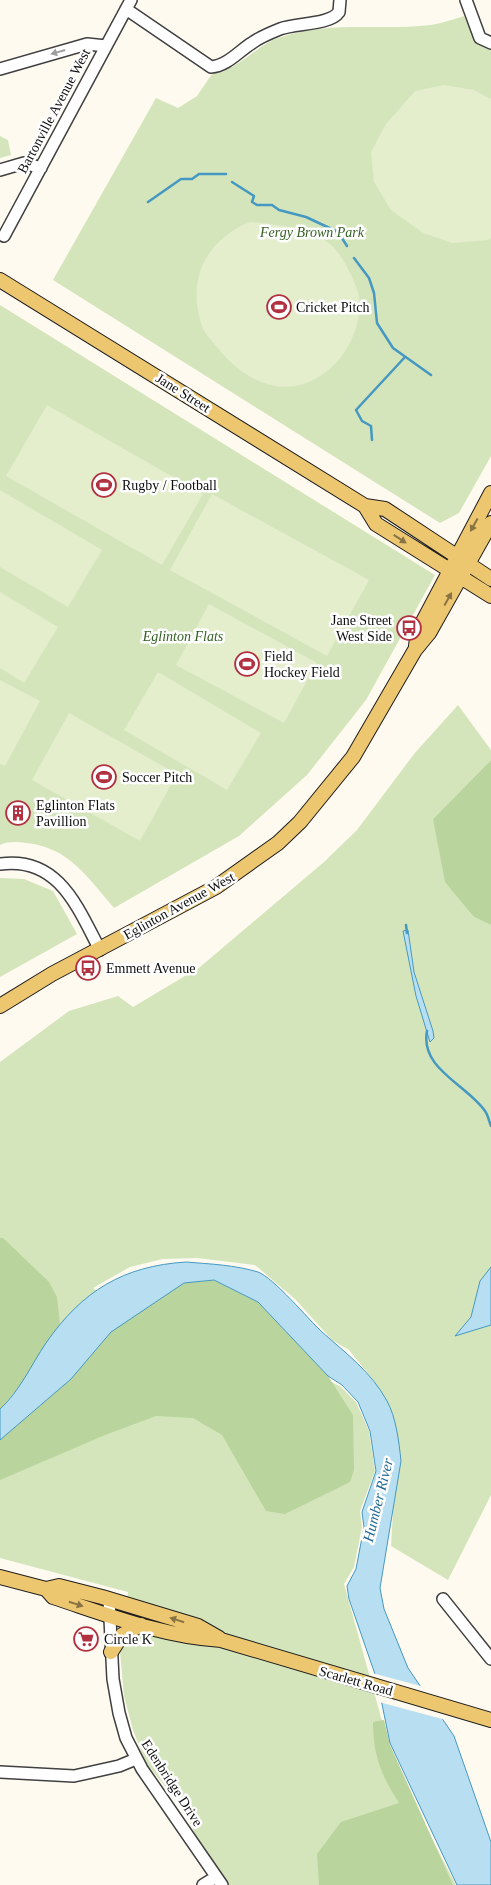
<svg xmlns="http://www.w3.org/2000/svg" width="491" height="1885" viewBox="0 0 491 1885" font-family="'Times New Roman',serif">
	<style>
		.green { fill: #d4e5bb }
		.forest { fill: #b9d49c }
		.pitch { fill: #e4edcc }
		.water { fill: #b8dff1; stroke: #4598c1 }
		.pier { fill: #fefaef }
		.lines { fill: none; stroke-linecap: round; stroke-linejoin: round }
		.stream { stroke: #4598c1; stroke-width: 2.5 }
		.minor-casing { stroke: #404040; stroke-width: 14 }
		.major-casing { stroke: #1e1e1e; stroke-width: 16 }
		.minor { stroke: #fff; stroke-width: 11 }
		.major { stroke: #edc670; stroke-width: 14 }
		.oneway { fill: #9e9e9e }
		.oneway2 { fill: #887343 }
		.labels { text-anchor: middle; dominant-baseline: central; stroke-width: 5; stroke-linejoin: round; paint-order: stroke }
		.street-label { font-size: 14px; fill: #0d0d0d; stroke: #fff }
		.park-label { font-size: 14px; font-style: italic; fill: #345f23; stroke: #fff }
		.poi-label { font-size: 14px; fill: #0d0d0d; stroke: #fff; text-anchor: start }
		.water-label { font-size: 15px; font-style: italic; fill: #216a94; stroke: #fff }
	</style>
	<rect width="100%" height="100%" fill="#fefaef"/>
	<!-- green -->
	<path class="green" d="M464,16L475,40L491,47V456L459,513L440,523L53,280L156,98L178,108L197,96L212,74C236,72 255,46 278,38C331,20 378,31 431,25C442,23 454,19 464,16Z
		M0,136L8,140L11,155L0,158Z
		M0,305L435,575L366,700L307,775L239,836L114,908C88,878 69,847 26,843C17,842 9,841 0,845Z
		M458,705L491,750V760L433,819L474,917L491,925V1495L448,1580L391,1546L394,1494L388,1418L374,1381L349,1350L332,1340L295,1299L255,1265L197,1258L163,1259L130,1267L93,1288L128,1313L159,1292L193,1279L214,1282L326,1379L341,1387L356,1402L369,1431L375,1471L360,1511L362,1527L354,1567L344,1584L389,1746L413,1803L456,1885H229L196,1837L185,1811L146,1763L133,1730L124,1696L120,1651L128,1592L0,1558V1062L69,1011L118,996L133,1007L200,967L324,862L357,830L414,754Z
		M0,878L24,879L53,891L77,934L0,977Z"/>
	<!-- forest -->
	<path class="forest" d="M491,760V925L474,917L445,882L433,819Z
		M0,1238H3L49,1282L57,1297L60,1324L19,1387L0,1409Z
		M214,1280L258,1302L328,1376L353,1415L354,1470L350,1482L285,1514L266,1511L222,1435L193,1418L156,1416L105,1435L0,1480V1440L71,1379L111,1332L184,1283Z
		M384,1720L390,1745L453,1885H319L317,1854L341,1822L399,1803C381,1775 373,1755 373,1722Z"/>
	<!-- pitch -->
	<path class="pitch" d="M444,85L474,90L491,99V238L488,240L452,243L423,233L391,210L374,182L371,152L386,124L415,91Z
		M250,222C274,224 311,228 330,244C342,253 360,289 360,304C360,322 352,343 341,357C303,404 251,391 217,347C212,341 204,333 202,326C186,279 206,240 250,222Z
		M47,405L203,494L162,565L6,476Z
		M0,490L102,550L68,607L0,567Z
		M212,494L369,580L327,656L170,570Z
		M0,592L58,627L24,683L0,668Z
		M209,604L317,663L284,723L176,665Z
		M158,672L261,733L227,790L124,730Z
		M0,680L40,701L5,766L0,764Z
		M69,713L177,774L140,841L32,780Z"/>
	<!-- water -->
	<path class="water" d="M408,930L414,972L433,1031L434,1038L430,1042L416,996L403,931Z
		M186,1262C210,1264 235,1265 258,1272C274,1278 308,1319 322,1332C346,1353 372,1373 387,1401C396,1417 399,1442 401,1461L380,1588L384,1609L408,1668L454,1736L491,1842V1885H457L390,1743L377,1680L349,1599L347,1586L356,1569L364,1527L362,1512L376,1471L370,1431L358,1402L342,1385L328,1376L258,1302L214,1280L184,1283L111,1332L71,1379L0,1440V1409C20,1391 31,1365 46,1343C82,1291 123,1266 186,1262Z
		M491,1267V1325L455,1336L471,1317L480,1281Z"/>
	<!-- pier -->
	<path class="pier" d="M372,1673L424,1687L446,1720L379,1702Z"/>
	<g class="lines">
		<!-- stream -->
		<path class="stream" d="M232,182L254,196L252,202L257,205H272L279,210L306,217L338,232L347,246
			M148,202L181,179H192L199,174H226
			M354,258L369,278L374,293L377,323L393,348L431,375
			M372,440L371,426L362,421L356,410L405,357
			M406,925L407,933
			M427,1031C420,1069 466,1084 485,1111C488,1115 489,1121 491,1126"/>
		<!-- minor casing -->
		<g class="minor-casing">
			<path id="minor" d="M466,0L480,38L491,43
				M126,9L211,67C227,66 239,51 252,43C260,37 270,33 280,29C296,23 330,25 339,12L340,0
				M0,69L87,44L106,46
				M0,170L24,163L41,168
				M4,236L131,0
				M0,864C58,856 77,906 100,950
				M109,1599L113,1679L119,1713L126,1738L142,1769L222,1885
				M443,1599L491,1659
				M0,1772L74,1776L119,1766L136,1759
				M203,1885L216,1877"/>
		</g>
		<!-- major casing -->
		<g class="major-casing">
			<path id="major" d="M0,280L365,506L385,509L491,579
				M365,506L376,524L491,596
				M416,646L418,631L491,493
				M0,1006L52,974L216,887L278,843L300,822L353,757L415,650L429,633L491,523
				M0,1577L46,1589L59,1586L102,1597L198,1626L219,1638
				M46,1589L53,1597C108,1615 164,1637 221,1640L491,1720
				M111,1652L122,1635L141,1625"/>
		</g>
		<!-- minor -->
		<use href="#minor" class="minor"/>
		<!-- major -->
		<use href="#major" class="major"/>
	</g>
	<!-- one-way arrows -->
	<defs><path id="oneway-solid" d="M-6-.8H1V-3.2L6.5 0L1 3.2V.8H-6Z" transform="scale(1.25)"/></defs>
	<use class="oneway" href="#oneway-solid" transform="translate(58 52) rotate(164)"/>
	<g class="oneway2">
		<use href="#oneway-solid" transform="translate(474 525) rotate(119)"/>
		<use href="#oneway-solid" transform="translate(400 539) rotate(33)"/>
		<use href="#oneway-solid" transform="translate(448 599) rotate(-61)"/>
		<use href="#oneway-solid" transform="translate(76 1604) rotate(18)"/>
		<use href="#oneway-solid" transform="translate(177 1620) rotate(-163)"/>
	</g>
	<!-- icons -->
	<defs>
		<g id="stadium-ring" transform="scale(1.25)"><circle r="9.5" fill="#fff" stroke="#b13140" stroke-width="1.5"/><path d="M0-5a6.5 5 0 1 0 0 10a6.5 5 0 1 0 0-10ZM-3.5-1.8h7v3.6h-7Z" fill="#b13140"/></g>
		<g id="bus-ring" transform="scale(1.25)"><circle r="9.5" fill="#fff" stroke="#b13140" stroke-width="1.5"/><path d="M-5-6H5V4H4V6H2V4H-2V6H-4V4H-5ZM-3.5-4V0h7V-4ZM-3.5 1.2v1.5H-2V1.2ZM2 1.2v1.5H3.5V1.2Z" fill="#b13140"/></g>
		<g id="building-ring" transform="scale(1.25)"><circle r="9.5" fill="#fff" stroke="#b13140" stroke-width="1.5"/><path d="M-4-6H4V6H1V3H-1V6H-4ZM-2.5-4.3h1.7v1.8h-1.7ZM.8-4.3h1.7v1.8H.8ZM-2.5-1h1.7V.8h-1.7ZM.8-1h1.7V.8H.8Z" fill="#b13140"/></g>
		<g id="supermarket-ring" transform="scale(1.25)"><circle r="9.5" fill="#fff" stroke="#b13140" stroke-width="1.5"/><path d="M-6-5.5h2.5l.6 2H6L4.5 2H-2.5L-4.4-4H-6ZM-1.5 3.2a1.3 1.3 0 1 0 .1 0ZM3 3.2a1.3 1.3 0 1 0 .1 0Z" fill="#b13140"/></g>
	</defs>
	<g fill-rule="evenodd">
		<use href="#stadium-ring" x="279" y="307"/>
		<use href="#stadium-ring" x="104" y="485"/>
		<use href="#bus-ring" x="409" y="628"/>
		<use href="#stadium-ring" x="247" y="664"/>
		<use href="#stadium-ring" x="104" y="777"/>
		<use href="#building-ring" x="18" y="813"/>
		<use href="#bus-ring" x="88" y="968"/>
		<use href="#supermarket-ring" x="86" y="1639"/>
	</g>
	<g class="labels">
		<!-- street labels -->
		<g class="street-label">
			<text transform="translate(54 111) rotate(-62)">Bartonville Avenue West</text>
			<text transform="translate(183 393) rotate(32)">Jane Street</text>
			<text transform="translate(179 906) rotate(-29)">Eglinton Avenue West</text>
			<text transform="translate(356 1681) rotate(16)">Scarlett Road</text>
			<text transform="translate(172 1783) rotate(57)">Edenbridge Drive</text>
		</g>
		<!-- park labels -->
		<g class="park-label">
			<text x="312" y="232">Fergy Brown Park</text>
			<text x="183" y="636">Eglinton Flats</text>
		</g>
		<!-- poi labels -->
		<g class="poi-label">
			<text x="296" y="307">Cricket Pitch</text>
			<text x="122" y="485">Rugby / Football</text>
			<text x="392" y="620" text-anchor="end">Jane Street<tspan x="392" dy="16">West Side</tspan></text>
			<text x="264" y="656">Field<tspan x="264" dy="16">Hockey Field</tspan></text>
			<text x="122" y="777">Soccer Pitch</text>
			<text x="36" y="805">Eglinton Flats<tspan x="36" dy="16">Pavillion</tspan></text>
			<text x="106" y="968">Emmett Avenue</text>
			<text x="104" y="1639">Circle K</text>
		</g>
		<!-- water labels -->
		<g class="water-label">
			<text transform="translate(378 1500) rotate(-76)">Humber River</text>
		</g>
	</g>
</svg>
